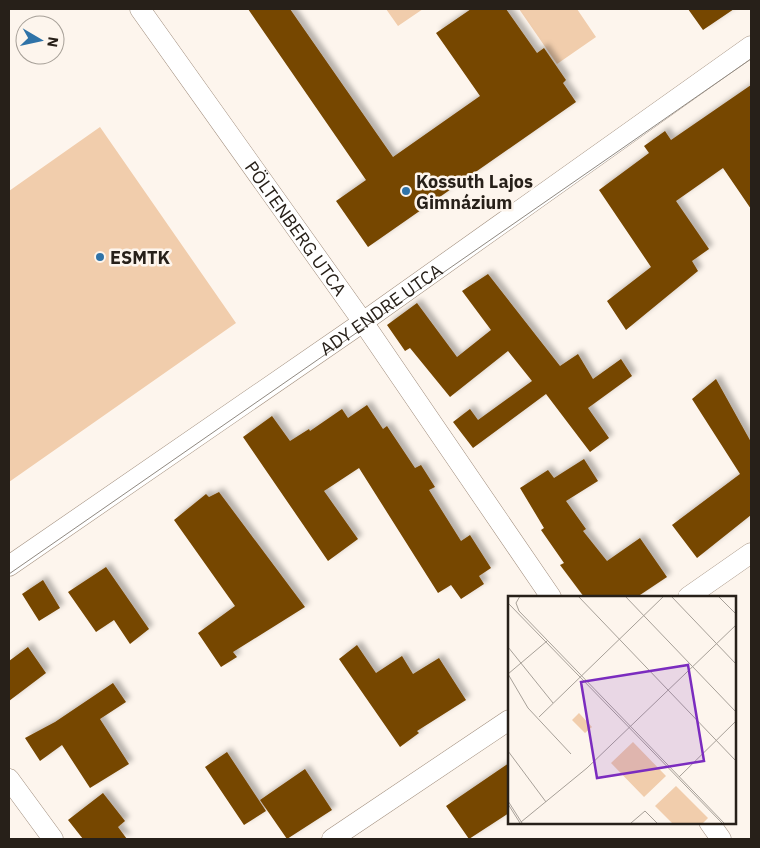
<svg xmlns="http://www.w3.org/2000/svg" width="760" height="848" viewBox="0 0 760 848" font-family="'IBM Plex Sans',sans-serif">
	<style>
		.green { fill: #f1cdac }
		.building { fill: #764605; filter: url(#shadow) }
		.lines { fill: none; stroke-linecap: round; stroke-linejoin: round }
		.minor-casing { stroke: #a08d7c; stroke-width: 21 }
		.minor { stroke: #fff; stroke-width: 20 }
		.tram { stroke: #908981; stroke-width: 1 }
		.poi-dot { fill: #2f73a8; stroke: #fdf5ed; stroke-width: 2 }
		.labels { text-anchor: middle; dominant-baseline: central; stroke-width: 5; stroke-linejoin: round; paint-order: stroke }
		.poi-label { font-size: 18px; font-weight: bold; fill: #272019; stroke: #fdf5ed; text-anchor: start }
		.street-label { font-size: 18px; fill: #272019; stroke: #fdf5ed }
		.inset-road { fill: none; stroke: #a7a098; stroke-width: 1 }
		.view { fill: #7b2cbf; fill-opacity: 0.15; stroke: #7b2cbf; stroke-width: 2.5 }
		.inset-edge { fill: none; stroke: #272019; stroke-width: 2.5 }
	</style>
	<defs>
		<filter id="shadow"><feDropShadow dx="4.5" dy="-4.5" stdDeviation="2.5" flood-color="#0004"/></filter>
	</defs>
	<rect width="100%" height="100%" fill="#fdf5ed"/>
	<!-- green -->
	<path class="green" d="M386,9H423L398,26Z
		M519,9H577L596,37L557,64Z
		M100,127L236,323L9,482V191Z"/>
	<!-- building -->
	<path class="building" d="M248,9H290L393,157L480,96L436,33L471,9H506L537,53L544,48L566,80L563,83L576,102L368,247L336,201L366,180Z
		M688,9H734L703,30Z
		M751,85V209L723,168L676,201L709,249L692,261L698,271L626,330L607,301L651,267L599,190L649,153L644,146L665,131L671,140Z
		M488,274L560,366L578,354L593,379L621,359L632,376L588,408L609,438L590,452L546,394L473,448L453,422L470,409L478,420L532,381L508,351L450,397L410,348L405,351L387,325L417,303L457,357L491,330L462,291Z
		M716,379L751,442V515L697,558L672,525L740,474L692,399Z
		M367,405L383,429L387,426L415,468L421,465L435,487L429,490L461,541L470,535L491,568L479,576L484,584L461,599L451,585L438,593L359,468L324,491L358,539L328,561L243,437L272,416L290,441L309,429L310,431L342,409L348,418Z
		M584,459L598,481L566,501L586,529L583,531L607,561L640,538L667,577L637,597H584L560,565L564,563L541,530L544,528L520,488L548,470L554,478Z
		M219,492L305,607L233,652L237,657L221,667L198,633L235,606L174,520L206,494L209,497Z
		M106,567L149,629L130,644L114,620L96,632L68,592Z
		M43,580L60,608L39,621L22,594Z
		M357,645L376,673L402,656L413,674L439,658L466,700L417,731L419,733L400,747L339,659Z
		M28,647L46,673L9,701V661Z
		M113,683L126,702L100,719L129,764L90,788L62,745L40,761L25,738L55,722Z
		M227,752L266,811L244,825L205,767Z
		M509,763V813L469,839L446,806Z
		M305,769L332,810L287,839L260,800Z
		M103,793L125,821L118,827L127,839H83L68,820Z"/>
	<g class="lines">
		<!-- minor casing -->
		<g class="minor-casing">
			<g id="minor">
				<path id="s1" d="M140,9L363,322L551,597"/>
				<path id="s2" d="M9,566L363,322L751,46"/>
				<path d="M688,597L751,553"/>
				<path d="M9,779L53,839"/>
				<path d="M709,822L721,839"/>
				<path d="M332,839L509,720"/>
			</g>
		</g>
		<!-- minor -->
		<use href="#minor" class="minor"/>
		<!-- tram -->
		<path class="tram" d="M9,574L751,59"/>
	</g>
	<!-- markers -->
	<g class="poi-dot">
		<circle cx="406" cy="191" r="5"/>
		<circle cx="100" cy="257" r="5"/>
	</g>
	<g class="labels">
		<!-- poi labels -->
		<g class="poi-label">
			<text x="416" y="181">Kossuth Lajos<tspan x="416" dy="21">Gimnázium</tspan></text>
			<text x="110" y="257">ESMTK</text>
		</g>
		<!-- street labels -->
		<g class="street-label">
			<text stroke="none"><textPath href="#s1" startOffset="269">PÖLTENBERG UTCA</textPath></text>
			<text stroke="none"><textPath href="#s2" startOffset="452">ADY ENDRE UTCA</textPath></text>
		</g>
	</g>
	<!-- overview -->
	<g transform="translate(508 596)">
		<rect width="228" height="228" fill="#fdf5ed"/>
		<path d="M71,117L84,131L77,137L64,124ZM125,146L158,180L136,201L103,167ZM168,190L200,222L195,227H164L147,210Z" fill="#f1cdac"/>
		<path class="inset-road" d="M12,0L8,7L11,15L216,227M70,0L228,165M117,0L228,116M163,0L228,68M210,0L228,18M0,7L214,227M0,51L45,107M0,78L20,112L63,158M0,78L39,45M31,121L156,0M0,155L38,206M171,181L228,125M0,205L14,227M0,208L12,227M13,226L79,172L228,29M123,227L137,215L149,227"/>
		<path class="view" d="M180,69L196,165L89,182L73,86Z"/>
		<rect width="228" height="228" class="inset-edge"/>
	</g>
	<!-- border -->
	<rect width="760" height="848" fill="none" stroke="#272019" stroke-width="20"/>
	<!-- north arrow -->
	<g transform="translate(40 40) rotate(99)"><circle r="24" fill="#fdf5ed" stroke="#a7a098"/>
	<path d="M0-4L9 19L0 12L-9 19Z" fill="#2f73a8"/>
	<text y="-8" font-size="14" font-weight="bold" text-anchor="middle" fill="#272019">N</text>
	</g>
</svg>
